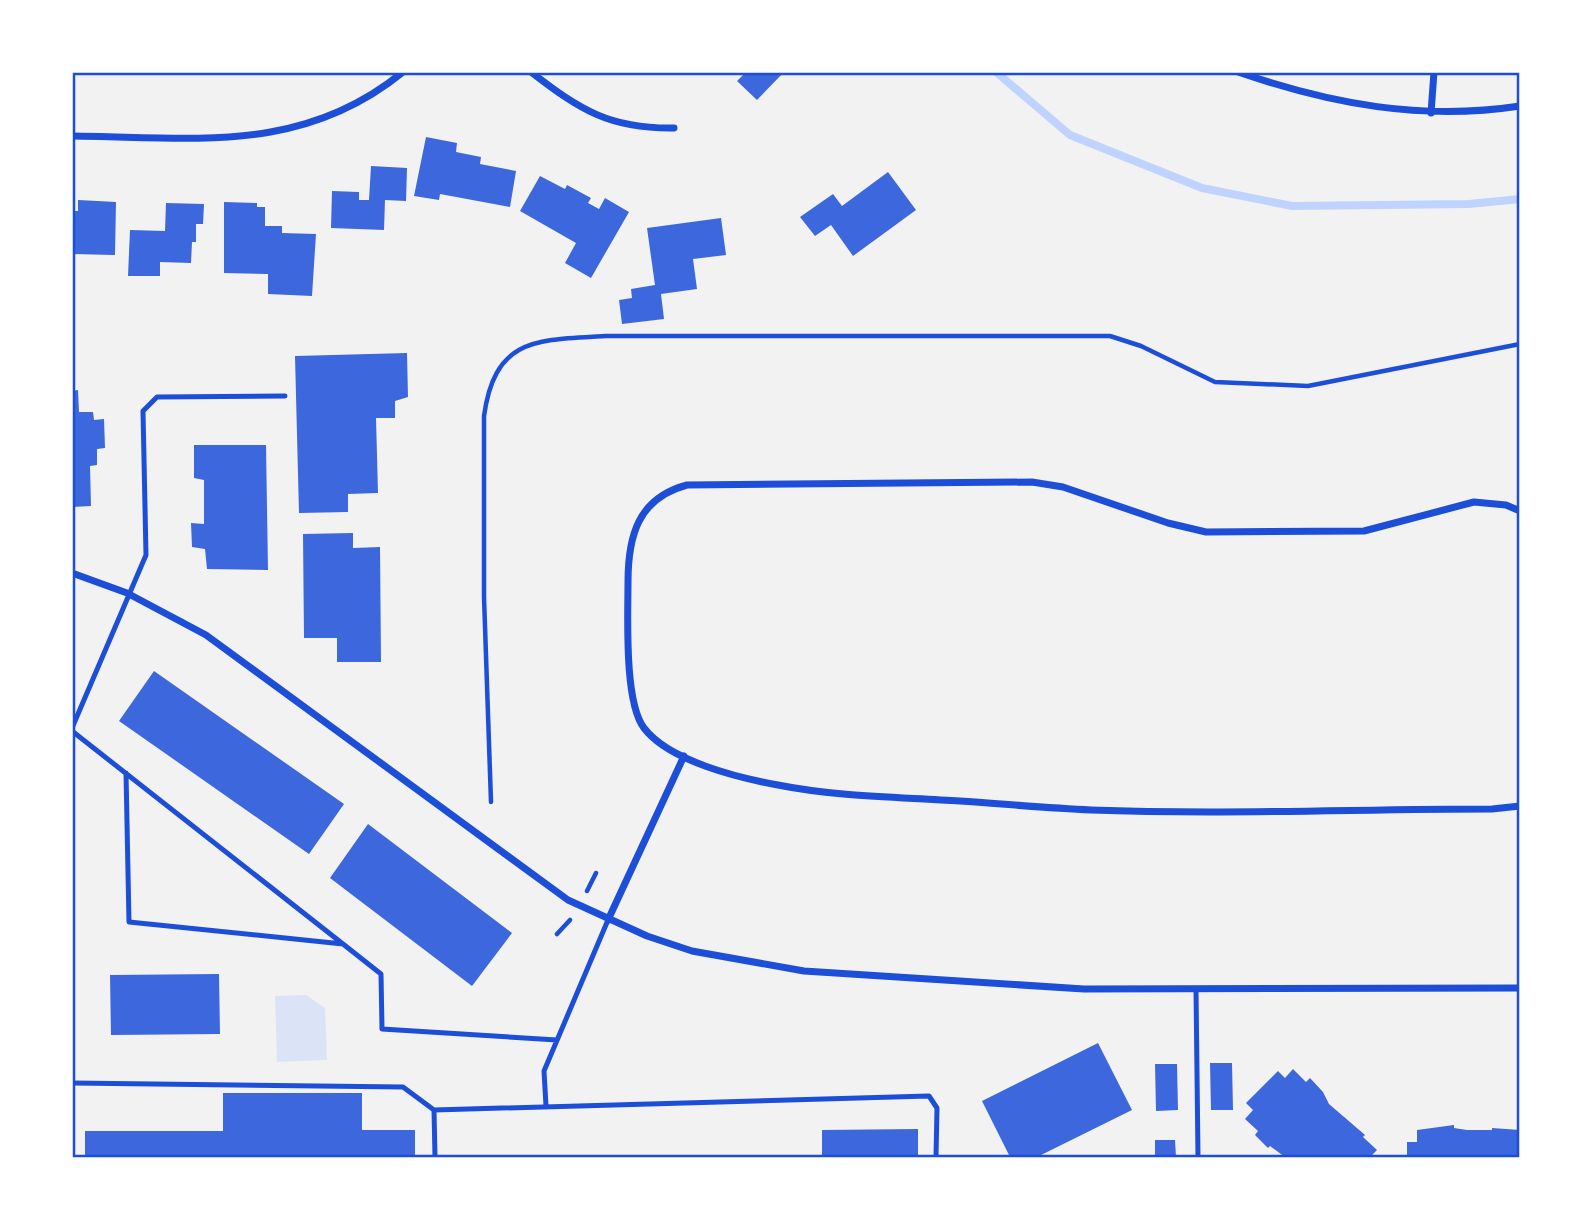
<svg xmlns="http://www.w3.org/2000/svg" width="1592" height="1229" viewBox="0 0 1592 1229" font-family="Jost,sans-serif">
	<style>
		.green { fill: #dbe4f7 }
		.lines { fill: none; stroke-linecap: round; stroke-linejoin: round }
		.stream { stroke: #bfd3fe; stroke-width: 8 }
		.building { fill: #3d67dc }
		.path { stroke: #1d4ed8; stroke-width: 4.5 }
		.service { stroke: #1d4ed8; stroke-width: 5 }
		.minor { stroke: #1d4ed8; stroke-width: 7 }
		.neatline { fill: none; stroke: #1d4ed8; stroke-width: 2.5 }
	</style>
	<rect width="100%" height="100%" fill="#f2f2f2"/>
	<!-- green -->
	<path class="green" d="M306,995L325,1008L327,1060L277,1062L275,996Z"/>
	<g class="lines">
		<!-- stream -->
		<path class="stream" d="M996,72L1070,135L1202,188L1292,206L1469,204L1520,199"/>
	</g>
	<!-- building -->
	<path class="building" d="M746,72H784L757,100L737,81Z
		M426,137L457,143L456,152L481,157L480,164L516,171L510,207L440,194L439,200L414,196Z
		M371,166L407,168L406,201L385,200L384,230L331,228L332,191L359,192V200H369Z
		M888,172L916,210L853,256L831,225L815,236L800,217L833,194L842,206Z
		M540,176L565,189L567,185L591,198L588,203L599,209L605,198L629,212L591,278L565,263L576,243L520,211Z
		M78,200L116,202L115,255L72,254V211H78Z
		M224,202L257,203V207H265V226H282V233L316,234L312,296L268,294V274L224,273Z
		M166,203L204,204L203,224H196V242H192L191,263L160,262V276H128L130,230L165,231Z
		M721,218L726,255L693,259L697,289L661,294L664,319L622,324L619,300L632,298L631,289L655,285L647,228Z
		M407,353L408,397L395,401V418H376L378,493L348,494V512L299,513L295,356Z
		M78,390L79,412H93L94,420L104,419L105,448L97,449V465L90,466L91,506L72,507V391Z
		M194,445H266L268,570L207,569L205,549L192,547L191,523L204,524V480L194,478Z
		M353,533V548L380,547L381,662H337V638H304L303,534Z
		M154,671L344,804L309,854L119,721Z
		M368,824L512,933L472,986L330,878Z
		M219,974L220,1034L111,1035L110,975Z
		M1098,1043L1132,1110L1037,1157H1010L982,1101Z
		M1210,1063H1232L1233,1110H1211Z
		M1155,1064H1177L1178,1110L1156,1111Z
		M1293,1069L1306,1082L1310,1078L1323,1092L1329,1104L1365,1135L1363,1137L1377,1150L1370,1157H1285L1270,1146L1268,1148L1255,1135L1258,1131L1245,1119L1253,1110L1246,1103L1278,1071L1285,1078Z
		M223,1093H362V1130H415V1157H85V1131H223Z
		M1454,1125V1128L1467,1130H1492V1128L1520,1130V1157H1407V1142H1417V1130Z
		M918,1129V1157H822V1130Z
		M1155,1140H1175L1176,1157H1155Z"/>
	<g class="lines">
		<!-- path -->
		<path class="path" d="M491,802L484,597V416C495,337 537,340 605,336H1110L1141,346L1215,382L1308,386L1520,344
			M587,891L596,873
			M557,934L570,920"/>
		<!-- service -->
		<path class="service" d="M72,728L146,555L143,411L157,397L285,396
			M72,731L343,944L129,922L126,773
			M343,944L381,974L382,1029L557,1040
			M1196,989L1198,1157
			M72,1083L403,1087L434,1110L929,1096L937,1108L936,1157
			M546,1106L544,1071L608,920
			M434,1110L435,1157"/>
		<!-- minor -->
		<path class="minor" d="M531,72C580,110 610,129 674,128
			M1238,72C1331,104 1422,121 1520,106
			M1431,113L1434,72
			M72,136C194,137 301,155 403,72
			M1520,511L1506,505L1474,502L1364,531L1206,532L1168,523L1063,487L1032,482L687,485C638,498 628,536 628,582C628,616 624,702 644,728C669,761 739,778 778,785C838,797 900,797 960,801C1004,804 1048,808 1091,810C1224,815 1358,809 1492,809L1520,806
			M72,573L127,593L206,635L568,900L647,936L692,951L804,971L1084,989L1520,988
			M608,920L684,756"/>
	</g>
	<!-- border -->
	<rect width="1592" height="1229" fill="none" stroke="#ffffff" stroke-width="147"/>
	<rect x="74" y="74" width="1444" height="1082" class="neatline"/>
</svg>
